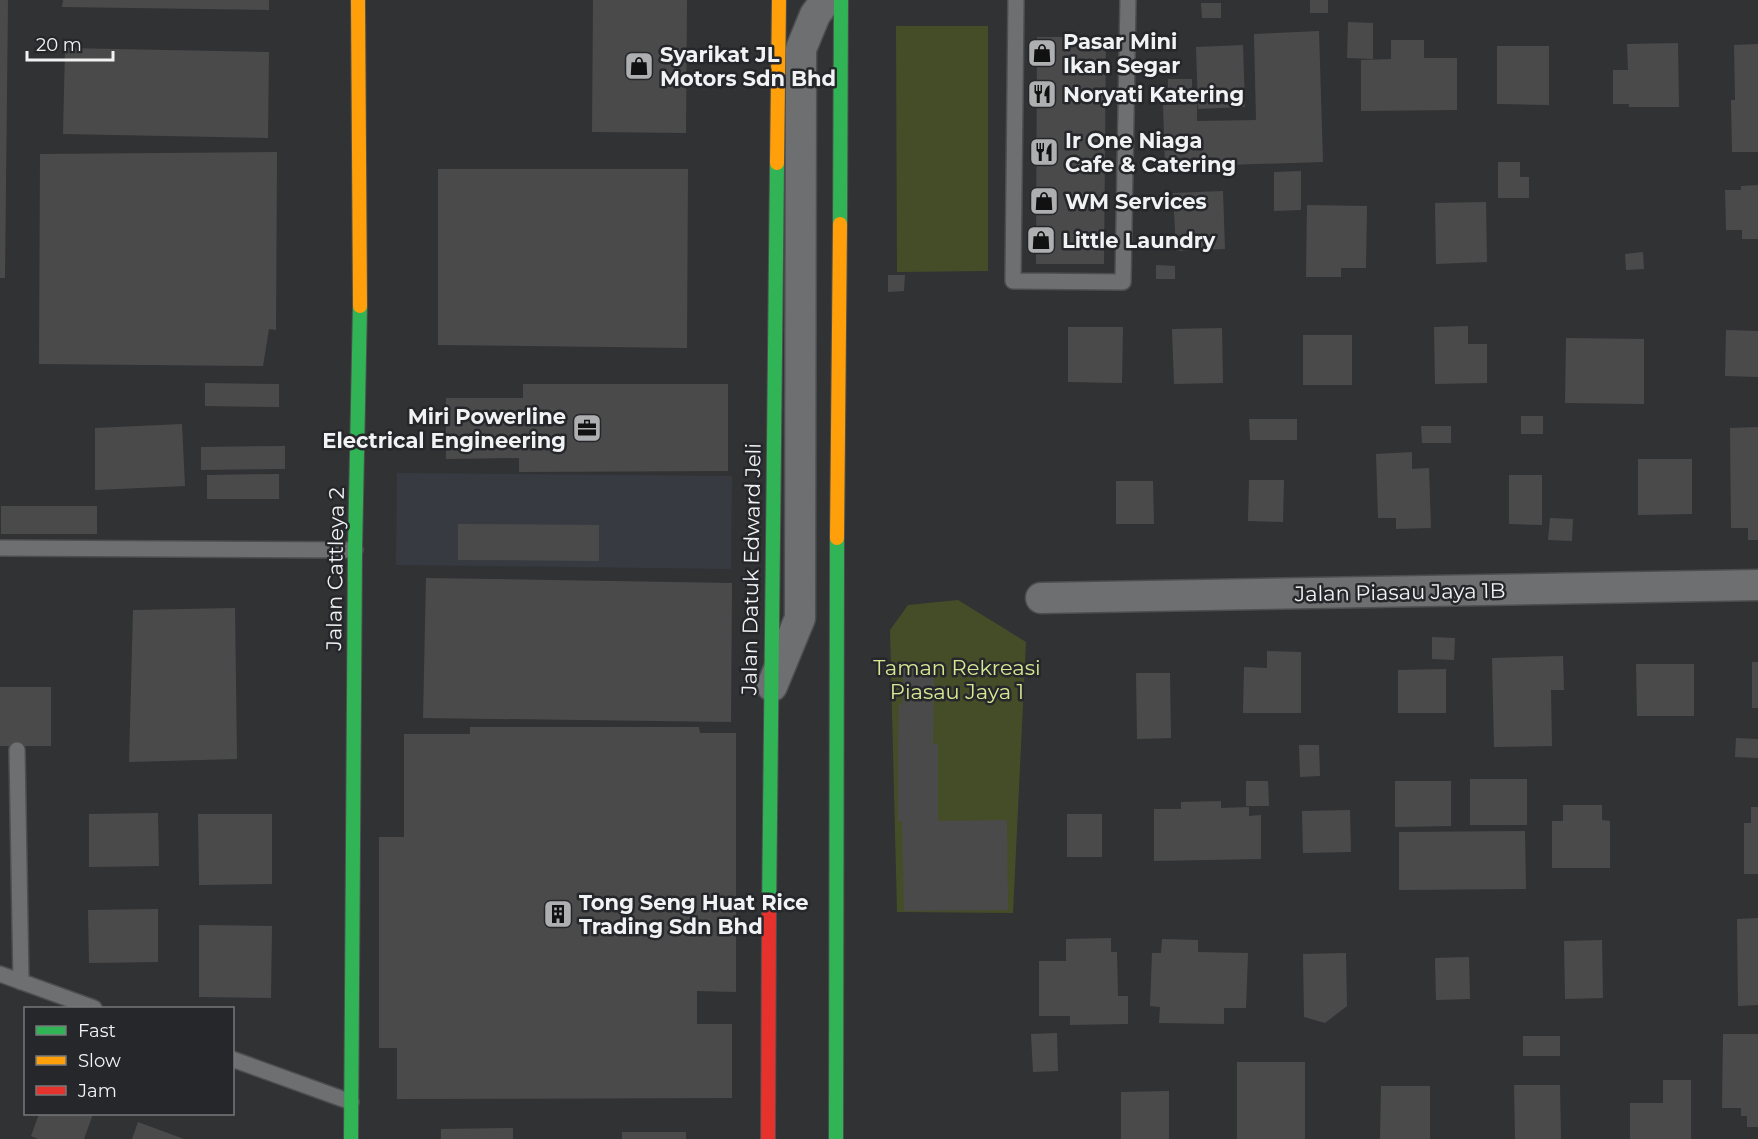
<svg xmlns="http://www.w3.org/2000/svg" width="1758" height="1139" viewBox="0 0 1758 1139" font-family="Montserrat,sans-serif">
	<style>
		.built { fill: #383a42 }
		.green { fill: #454d28 }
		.building { fill: #4b4a4b }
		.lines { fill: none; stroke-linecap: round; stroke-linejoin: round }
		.lane-casing { stroke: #4d4e4f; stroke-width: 18 }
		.street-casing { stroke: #4d4e4f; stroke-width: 33 }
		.fast-casing { stroke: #4d4e4f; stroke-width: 16 }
		.slow-casing { stroke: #4d4e4f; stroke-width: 16 }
		.jam-casing { stroke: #4d4e4f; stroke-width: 16 }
		.lane { stroke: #6e6f70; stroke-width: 15 }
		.street { stroke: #6e6f70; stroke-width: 30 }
		.fast { stroke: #30b455; stroke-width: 14 }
		.slow { stroke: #ff9f0a; stroke-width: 14 }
		.jam { stroke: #e5322d; stroke-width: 14 }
		.labels { text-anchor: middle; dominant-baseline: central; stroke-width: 5; stroke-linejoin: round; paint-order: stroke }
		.poi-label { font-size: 21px; font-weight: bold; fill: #f1f2f4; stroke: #26272b; text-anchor: start }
		.street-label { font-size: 21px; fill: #f1f2f4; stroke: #26272b }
		.park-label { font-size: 21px; fill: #d5e892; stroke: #26272b }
	</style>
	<rect width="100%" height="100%" fill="#313234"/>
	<!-- built -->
	<path class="built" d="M397,473L732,476L731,569L396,565Z"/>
	<!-- green -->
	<path class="green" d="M896,26H988V271L897,272Z
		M958,600L1026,642L1013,913L897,912L890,630L908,605Z"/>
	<!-- building -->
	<path class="building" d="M0,0H8L5,278H0Z
		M63,0H269V10L62,7Z
		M593,0H687L686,133L592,132Z
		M1310,0H1328V13H1310Z
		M1201,3H1221V18H1202Z
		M1348,22L1373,23V59L1347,58Z
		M1319,31L1323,162L1165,167L1163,105L1197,104V121L1256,120L1254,34Z
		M1037,37H1106L1104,264H1036Z
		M1391,40H1424V58H1457V110L1361,111V60L1391,59Z
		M1678,43L1679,107H1629V104H1613V70H1628L1627,44Z
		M1758,44V152H1732L1731,100H1735L1734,45Z
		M1243,45L1245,107L1198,109L1196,47Z
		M1497,46H1549V105L1497,104Z
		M65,48L269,52L268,138L63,134Z
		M1168,79H1192V101H1168Z
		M277,152L276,330L269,329L263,366L39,364L40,154Z
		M1498,162H1520V177H1529V198H1498Z
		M438,169H688L687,348L438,345Z
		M1301,171V210L1274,211V172Z
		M1758,185V239H1742V230H1726L1725,190H1741V186Z
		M1223,191L1225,249L1176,251L1173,193Z
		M1486,202L1487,262L1436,264L1435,203Z
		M1307,205L1367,206L1366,268H1341V277H1306Z
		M1643,252L1644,269L1626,270L1625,254Z
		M1156,265L1175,266V279H1156Z
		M888,275H905L904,291L888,292Z
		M1468,326V344H1487V383L1435,384L1434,327Z
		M1068,327H1123L1122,383L1068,382Z
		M1222,328L1223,383L1174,384L1172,329Z
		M1726,330L1758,331V377L1725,376Z
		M1303,335H1352V385H1303Z
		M1566,338L1644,339V404L1565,403Z
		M205,383L279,384V407L205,406Z
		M523,384H728V471L519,472V458L446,459V398H523Z
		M1521,416H1543V434H1521Z
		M1249,419H1297V440H1250Z
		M182,424L185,486L95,490V428Z
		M1421,426H1451V443H1422Z
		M1758,427V540H1748V528H1731L1730,428Z
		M285,446V469L201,470V447Z
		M1412,452V469L1429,468L1431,528L1396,529V518H1378L1376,454Z
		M1638,459H1692V514L1638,515Z
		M279,474V499H207V475Z
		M1509,475H1542V525L1509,524Z
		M1249,480H1284L1283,522L1248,521Z
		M1116,481H1153L1154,524H1116Z
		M1,506H97V534H1Z
		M1550,518L1573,519L1572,541L1548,540Z
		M458,524L599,525V561L458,560Z
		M426,578L732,583L731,722L423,718Z
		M235,608L237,759L129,762L133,610Z
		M1432,637L1455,638L1454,660L1432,659Z
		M1267,651L1301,652V713H1243L1244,667L1267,668Z
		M1563,656L1564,690H1551L1552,746L1494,747L1492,658Z
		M1752,662H1758V708H1752Z
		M903,663H934L933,744H938V821L1007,820L1008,910L904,911L902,821H898V744L899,704L903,705Z
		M1636,664H1694V716H1637Z
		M1446,669V713H1398V670Z
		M1136,673H1170L1171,738L1137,739Z
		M0,687H51V746H0Z
		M470,727H699L700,733H736V992L697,991V1024H732V1098L397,1099V1048H379V837H404V734H470Z
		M1736,738L1758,739V758L1735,757Z
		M1299,745H1319L1320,776L1300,777Z
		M1470,779H1527V825H1470Z
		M1246,781H1268L1269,806H1246Z
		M1395,781H1451V826L1395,827Z
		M1221,801V808L1249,807V816L1261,815V859L1154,861V809H1181V802Z
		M1563,805H1602V820L1610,821V868H1552V821H1563Z
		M1751,807H1758V874H1744V823H1751Z
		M1350,810L1351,852L1303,853L1302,811Z
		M158,813L159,866L89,867V814Z
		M198,814H272V884L199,885Z
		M1067,814H1102V857H1067Z
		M1525,831L1526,889L1399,890V832Z
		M158,909V962L89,963L88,910Z
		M1758,918V1005L1738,1006L1737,919Z
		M199,925L272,926L271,998L199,997Z
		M1111,938V952H1117L1118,996H1128V1024L1070,1025V1016H1039V961H1066V939Z
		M1162,939L1198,940V952L1248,953L1246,1008H1224V1024L1159,1023L1160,1007L1150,1006L1152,953H1161Z
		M1602,940L1603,998L1565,999L1564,941Z
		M1346,953L1347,1006L1325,1023L1304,1017L1303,954Z
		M1469,957L1470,999L1436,1000L1435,958Z
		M1057,1033L1058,1071L1033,1072L1031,1034Z
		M1723,1034H1758V1127H1747V1116H1741V1108H1722Z
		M1523,1036H1560V1056H1523Z
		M1237,1062H1305V1139H1237Z
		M1663,1080H1691V1139H1630V1103H1663Z
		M1514,1085H1560L1561,1139H1515Z
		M1381,1086H1430V1139H1380Z
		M1169,1091V1139H1121V1092Z
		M39,1114H93L84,1139H38L31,1136Z
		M138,1122L184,1139H132Z
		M513,1128V1139H441V1129Z
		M622,1132H686V1139H622Z"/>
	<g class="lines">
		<!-- lane casing -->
		<g class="lane-casing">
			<path id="lane" d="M1016,0L1013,281L1123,282L1128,0
				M0,548L355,550
				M17,750L21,982
				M0,974L94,1008
				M232,1059L351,1102"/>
		</g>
		<!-- street casing -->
		<g class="street-casing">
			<path id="street" d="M1041,598L1758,585
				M772,686L800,618L801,49L815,15L826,0"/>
		</g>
		<!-- fast casing -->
		<g class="fast-casing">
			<path id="fast" d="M840,224L841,0
				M769,913L777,163
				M351,1139L355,550L360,306
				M836,1139L837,538"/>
		</g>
		<!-- slow casing -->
		<g class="slow-casing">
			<path id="slow" d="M358,0L360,306
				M777,163L779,0
				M837,538L840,224"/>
		</g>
		<!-- jam casing -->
		<g class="jam-casing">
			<path id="jam" d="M768,1139L769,913"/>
		</g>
		<!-- lane -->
		<use href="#lane" class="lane"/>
		<!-- street -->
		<use href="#street" class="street"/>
		<!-- fast -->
		<use href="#fast" class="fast"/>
		<!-- slow -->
		<use href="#slow" class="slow"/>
		<!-- jam -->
		<use href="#jam" class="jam"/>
	</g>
	<!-- icons -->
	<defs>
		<g id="shop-square" transform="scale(1.5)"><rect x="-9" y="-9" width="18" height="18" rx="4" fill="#aeafb1" stroke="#26272b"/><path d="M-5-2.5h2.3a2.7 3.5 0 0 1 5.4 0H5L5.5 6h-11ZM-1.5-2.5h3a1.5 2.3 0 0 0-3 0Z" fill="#111"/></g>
		<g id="restaurant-square" transform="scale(1.5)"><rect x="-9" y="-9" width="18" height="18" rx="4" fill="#aeafb1" stroke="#26272b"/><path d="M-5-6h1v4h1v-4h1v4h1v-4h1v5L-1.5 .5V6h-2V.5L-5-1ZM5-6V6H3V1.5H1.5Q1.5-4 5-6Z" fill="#111"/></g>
		<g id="office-square" transform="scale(1.5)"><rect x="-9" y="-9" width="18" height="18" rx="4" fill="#aeafb1" stroke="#26272b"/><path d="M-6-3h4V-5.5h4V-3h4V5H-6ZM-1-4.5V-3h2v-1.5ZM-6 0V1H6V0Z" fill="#111"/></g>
		<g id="building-square" transform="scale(1.5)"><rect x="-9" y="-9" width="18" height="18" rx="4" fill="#aeafb1" stroke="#26272b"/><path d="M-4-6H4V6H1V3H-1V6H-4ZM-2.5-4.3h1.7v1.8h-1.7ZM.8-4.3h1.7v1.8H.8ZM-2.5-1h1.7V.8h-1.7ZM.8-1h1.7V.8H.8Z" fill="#111"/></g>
	</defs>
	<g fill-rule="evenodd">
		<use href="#shop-square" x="1042" y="53"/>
		<use href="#shop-square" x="639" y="66"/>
		<use href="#restaurant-square" x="1042" y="94"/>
		<use href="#restaurant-square" x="1044" y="152"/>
		<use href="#shop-square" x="1044" y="201"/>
		<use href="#shop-square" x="1041" y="240"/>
		<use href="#office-square" x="587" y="428"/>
		<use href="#building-square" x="558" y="914"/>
	</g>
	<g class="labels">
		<!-- poi labels -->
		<g class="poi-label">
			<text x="1063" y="41">Pasar Mini<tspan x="1063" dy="24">Ikan Segar</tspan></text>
			<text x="660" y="54">Syarikat JL<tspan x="660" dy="24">Motors Sdn Bhd</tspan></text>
			<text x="1063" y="94">Noryati Katering</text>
			<text x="1065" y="140">Ir One Niaga<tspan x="1065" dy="24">Cafe &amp; Catering</tspan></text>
			<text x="1065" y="201">WM Services</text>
			<text x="1062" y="240">Little Laundry</text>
			<text x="566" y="416" text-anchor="end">Miri Powerline<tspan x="566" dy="24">Electrical Engineering</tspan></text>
			<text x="579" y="902">Tong Seng Huat Rice<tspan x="579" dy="24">Trading Sdn Bhd</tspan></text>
		</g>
		<!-- street labels -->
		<g class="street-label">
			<text transform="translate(335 569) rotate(-89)">Jalan Cattleya 2</text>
			<text transform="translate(751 569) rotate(-89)">Jalan Datuk Edward Jeli</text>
			<text transform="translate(1400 592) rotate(-1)">Jalan Piasau Jaya 1B</text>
		</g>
		<!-- park labels -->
		<g class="park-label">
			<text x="957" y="667">Taman Rekreasi<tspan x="957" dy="24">Piasau Jaya 1</tspan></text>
		</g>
	</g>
	<!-- legend -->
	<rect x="24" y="1007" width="210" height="108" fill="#26272b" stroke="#77787b" stroke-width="1.5"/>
	<rect x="36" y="1026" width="30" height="9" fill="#30b455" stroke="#77787b" stroke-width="1.5"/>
	<text x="78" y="1037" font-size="18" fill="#f1f2f4">Fast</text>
	<rect x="36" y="1056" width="30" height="9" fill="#ff9f0a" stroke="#77787b" stroke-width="1.5"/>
	<text x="78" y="1067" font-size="18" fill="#f1f2f4">Slow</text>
	<rect x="36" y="1086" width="30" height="9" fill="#e5322d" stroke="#77787b" stroke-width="1.5"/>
	<text x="78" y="1097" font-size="18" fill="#f1f2f4">Jam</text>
	<!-- scale -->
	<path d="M27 51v9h86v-9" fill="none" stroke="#f1f2f4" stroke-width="3"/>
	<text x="36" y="51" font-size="18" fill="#f1f2f4" stroke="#26272b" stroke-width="4.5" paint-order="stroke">20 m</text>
</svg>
